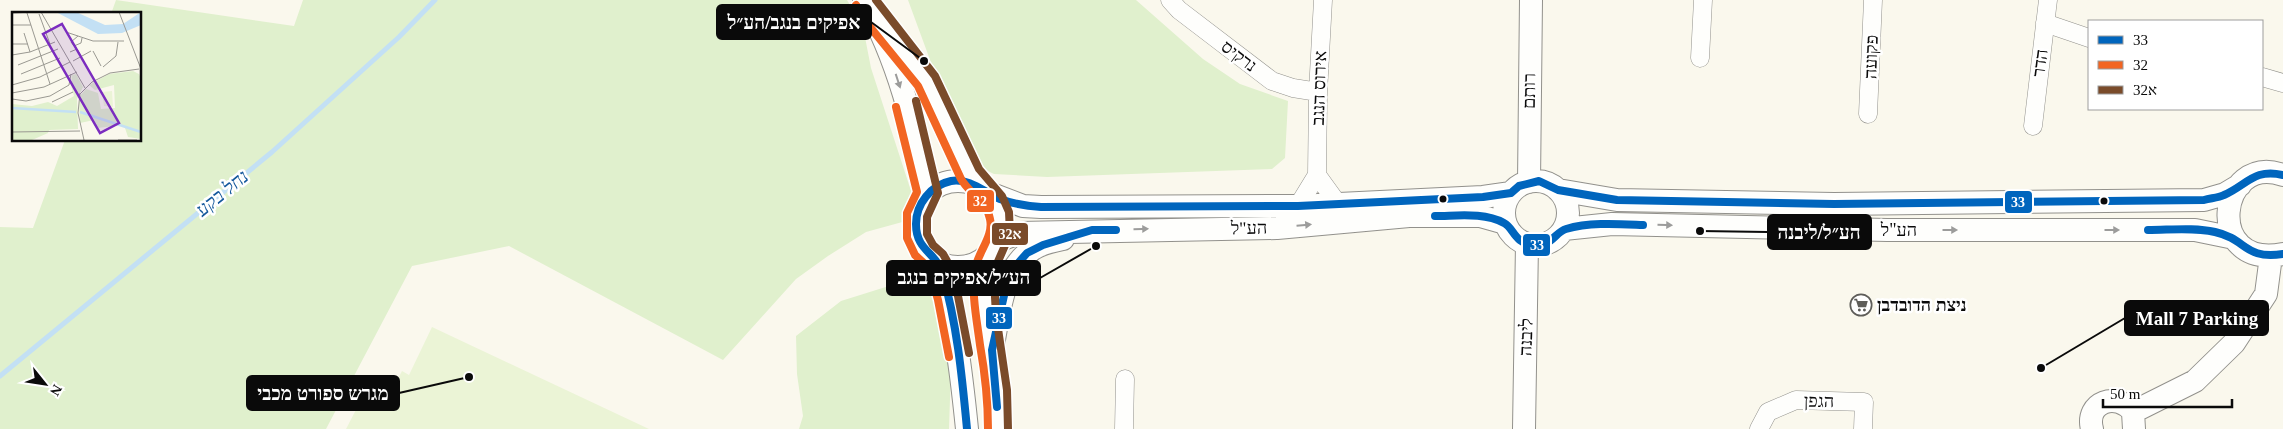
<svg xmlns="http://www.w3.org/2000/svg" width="2283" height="429" viewBox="0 0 2283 429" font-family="'Times New Roman','Noto Sans Hebrew',serif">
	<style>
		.green { fill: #e0f0cd }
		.pitch { fill: #ebf4d6 }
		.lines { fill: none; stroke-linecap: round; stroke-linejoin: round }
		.stream { stroke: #c3e0f4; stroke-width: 5 }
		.minor-casing { stroke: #92918c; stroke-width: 19 }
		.tertiary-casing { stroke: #92918c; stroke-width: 24 }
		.minor { stroke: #fefefc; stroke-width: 18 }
		.tertiary { stroke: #fefefc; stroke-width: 22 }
		.bus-1-casing { stroke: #fff; stroke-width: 11 }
		.bus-2-casing { stroke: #fff; stroke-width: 11 }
		.bus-3-casing { stroke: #fff; stroke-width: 11 }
		.bus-1 { stroke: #0065bd; stroke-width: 8 }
		.bus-2 { stroke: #f26522; stroke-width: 8 }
		.bus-3 { stroke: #7a4b2a; stroke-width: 8 }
		.oneway { fill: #9c9c9b }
		.bus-dot { fill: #0a0a0a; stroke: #fff; stroke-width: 2 }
		.labels { text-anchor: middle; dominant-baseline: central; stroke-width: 5; stroke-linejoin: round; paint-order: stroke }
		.street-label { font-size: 18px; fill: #0a0a0a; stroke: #fff }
		.poi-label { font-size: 18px; font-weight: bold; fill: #0a0a0a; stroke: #fff; text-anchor: start }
		.water-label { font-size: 19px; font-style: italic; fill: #14589c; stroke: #fff }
		.inset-river { fill: none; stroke: #c3e0f4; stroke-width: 2.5 }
		.inset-road { fill: none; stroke: #9a9992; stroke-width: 1 }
		.view { fill: #7b2cbf; fill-opacity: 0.15; stroke: #7b2cbf; stroke-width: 2.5 }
		.inset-edge { fill: none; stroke: #0a0a0a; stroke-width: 2.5 }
		.leader { fill: none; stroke: #0a0a0a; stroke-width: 2 }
		.callout-dot { fill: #0a0a0a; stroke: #fff; stroke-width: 2 }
		.callout { fill: #0a0a0a; stroke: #0a0a0a; stroke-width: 2 }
		.callout-label { font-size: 19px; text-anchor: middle; font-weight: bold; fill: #fff }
		.line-badge { stroke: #fff; stroke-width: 2 }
		.badge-label { font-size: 14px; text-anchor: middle; font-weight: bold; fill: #fff }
	</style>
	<rect width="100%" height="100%" fill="#faf8ed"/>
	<!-- green -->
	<path class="green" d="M116,0L294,26L303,0H847L863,27L871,68L912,194L906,221L866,232L828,256L796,279L723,360L509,246L412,266L326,429H0V227L33,228L65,140H140V14H111Z
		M908,0H1136L1203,59L1240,84L1288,101L1285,158L1272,169L1047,177L994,174L971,163L958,136Z
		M908,280L918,282L935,293L951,369L949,429H799L803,416L797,374L796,336L841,301Z"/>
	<!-- pitch -->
	<path class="pitch" d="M432,327L649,429H346L372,379L392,390L402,371L409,375Z"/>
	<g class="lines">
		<!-- stream -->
		<path class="stream" d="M0,376L272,152L399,37L435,0"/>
		<!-- minor casing -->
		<g class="minor-casing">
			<path id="minor" d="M1170,0L1179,10L1272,81L1293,88L1318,92
				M2045,23L2089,38
				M1700,58L1703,0
				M2262,77L2283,83
				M1868,114L1873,0
				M2033,126L2048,0
				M1317,175L1338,204
				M1298,206L1317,175L1318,92L1323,0
				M1124,429L1125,379
				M1759,429L1768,412L1796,400L1864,402L1863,429"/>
		</g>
		<!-- tertiary casing -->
		<g class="tertiary-casing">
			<path id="tertiary" d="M864,0C898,58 915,129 928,194
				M886,31C906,54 926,78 939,105C952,133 961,160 977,185
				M2283,175C2218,152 2203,270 2283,254
				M915 224a43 43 0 1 1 86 0a43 43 0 1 1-86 0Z
				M1504 213a32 32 0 1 1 64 0a32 32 0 1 1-64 0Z
				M1529,182L1531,0
				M1558,190L1617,200L1834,204L2204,200L2225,194L2240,185
				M989,193L1023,206L1041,207L1298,206L1483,197L1511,193
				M1564,229L1612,224L1887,230H2195L2234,238
				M995,246L1003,239L1019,233L1277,228L1409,216H1480L1505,223
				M988,255C976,313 1000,371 998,429
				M937,261C955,318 961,370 967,429
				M992,350C999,317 1001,269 1033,249C1042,243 1053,241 1063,239
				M2133,412L2195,381L2234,343L2266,294L2271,256
				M1524,429L1527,244
				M2092,429C2085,402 2117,391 2133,412L2134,429"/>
		</g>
		<!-- minor -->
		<use href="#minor" class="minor"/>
		<!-- tertiary -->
		<use href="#tertiary" class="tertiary"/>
		<!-- bus-1 casing -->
		<g class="bus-1-casing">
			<path id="bus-1" d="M1435,216C1457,216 1484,212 1504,223C1514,228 1514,243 1533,245C1552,247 1555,232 1566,229C1590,222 1618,224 1643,225
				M2148,230C2170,230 2194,227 2215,232C2247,239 2244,260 2283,254
				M997,407L992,350L1007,282L1014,268L1027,253L1043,245L1092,230H1116
				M967,429C962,376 957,323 942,272C936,252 916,251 916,224C916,204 931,185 951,181C970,178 984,192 1000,199C1013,204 1027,206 1041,207L1298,206L1483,197L1511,193L1519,186L1539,181L1558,190L1617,200L1834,204L2204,200C2211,198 2218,198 2224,195C2247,185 2254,168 2283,175"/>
		</g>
		<!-- bus-2 casing -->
		<g class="bus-2-casing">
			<path id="bus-2" d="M856,5L870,27L918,86L961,179C969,193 987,202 990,219C994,236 978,252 975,269C971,293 977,321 980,345C985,373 988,401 988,429
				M896,107L917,192L907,213V238L915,255L929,268L938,300L949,357"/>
		</g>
		<!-- bus-3 casing -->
		<g class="bus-3-casing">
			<path id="bus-3" d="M876,0L935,76L979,169L1002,196L1009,212L1010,234L996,266L994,279L996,315L1007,390L1008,429
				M916,101L938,193L927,217V234L933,245L943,254L947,261L958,296L969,353"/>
		</g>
		<!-- bus-1 -->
		<use href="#bus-1" class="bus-1"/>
		<!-- bus-2 -->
		<use href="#bus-2" class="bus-2"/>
		<!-- bus-3 -->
		<use href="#bus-3" class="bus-3"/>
	</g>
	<!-- one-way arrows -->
	<defs><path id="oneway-solid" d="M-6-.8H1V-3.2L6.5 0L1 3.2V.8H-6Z" transform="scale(1.25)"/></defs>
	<g class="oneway">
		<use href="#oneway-solid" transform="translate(898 81) rotate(72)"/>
		<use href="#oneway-solid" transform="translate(1304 225) rotate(-5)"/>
		<use href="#oneway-solid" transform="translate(1665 225) rotate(1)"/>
		<use href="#oneway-solid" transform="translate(1141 229) rotate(-1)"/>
		<use href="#oneway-solid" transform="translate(1950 230)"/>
		<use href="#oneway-solid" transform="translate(2112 230)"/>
	</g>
	<!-- icons -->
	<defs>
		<g id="supermarket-ring" transform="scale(1.125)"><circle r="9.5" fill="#fff" stroke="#5e5d59" stroke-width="1.5"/><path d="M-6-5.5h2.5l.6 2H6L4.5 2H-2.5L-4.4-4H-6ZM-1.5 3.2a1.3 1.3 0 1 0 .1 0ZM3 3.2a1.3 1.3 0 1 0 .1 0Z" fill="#5e5d59"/></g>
	</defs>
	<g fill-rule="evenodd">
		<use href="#supermarket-ring" x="1861" y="305"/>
	</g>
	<!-- markers -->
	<g class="bus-dot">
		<circle cx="1443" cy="199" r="4.5"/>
		<circle cx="2104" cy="201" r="4.5"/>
	</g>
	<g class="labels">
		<!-- street labels -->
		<g class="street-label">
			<text transform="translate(1239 56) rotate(37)">נרקיס</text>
			<text transform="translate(1871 57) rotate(-88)">פקועה</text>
			<text transform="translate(2040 63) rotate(-83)">הדר</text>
			<text transform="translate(1319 88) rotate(-88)">אירוס הנגב</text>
			<text transform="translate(1529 91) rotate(-89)">רותם</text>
			<text transform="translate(1249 228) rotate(-1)">הע"ל</text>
			<text x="1899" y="230">הע"ל</text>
			<text transform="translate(1526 337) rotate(-88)">ליבנה</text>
			<text transform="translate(1819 401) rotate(1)">הגפן</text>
		</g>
		<!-- poi labels -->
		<g class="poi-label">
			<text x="1877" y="305">ניצת הדובדבן</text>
		</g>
		<!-- water labels -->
		<g class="water-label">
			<text transform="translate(222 193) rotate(-39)">נחל בקע</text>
		</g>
	</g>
	<!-- overview -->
	<g transform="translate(12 12)">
		<rect width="129" height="129" fill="#faf8ed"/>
		<path d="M121,59L127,62L129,67V127L116,125L112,113L85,116L82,108L68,111L67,85L74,77L86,81L89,97L103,96L102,73L83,78L77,73L97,62ZM64,62L71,75L65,87L66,117L37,118L36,121L20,128H0V92L20,94L36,90L45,94L62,84L59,73L60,63Z" fill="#e0f0cd"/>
		<path d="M100,79L101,95L92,94L90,80Z" fill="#ebf4d6"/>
		<path d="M44,0H64L93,13L111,12L129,0V13L110,21L86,22Z" fill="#c3e0f4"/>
		<path class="inset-river" d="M0,96L64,100M68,100L129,120"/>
		<path class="inset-road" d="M29,0L73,76M107,0L129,57M0,1L22,0M15,1L38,72M27,2L38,32M0,13H19M54,20L81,29H112M12,21L18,40L43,30M66,24L59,30L62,34L69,31L70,26M0,32H16M81,39L89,54M58,40L65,37L69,44M0,43L18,40M61,49L79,39M6,53L46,37M91,55L104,44L106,30M9,62L48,46M0,73L28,65L58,50M0,81L32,75L65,60M68,81L66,101L72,128M67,83L80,70L98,61L127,57M0,87L14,89L38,84L57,73L59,62M40,90L61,80M0,120L68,119M106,128H125"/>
		<path class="view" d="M50,12L107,111L88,121L31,22Z"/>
		<rect width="129" height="129" class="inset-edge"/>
	</g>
	<!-- callouts -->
	<path class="leader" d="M924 61L871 22M1700 231L1768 232M1096 246L1040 278M2041 368L2125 318M469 377L399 393"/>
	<g class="callout-dot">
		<circle cx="924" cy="61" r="5"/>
		<circle cx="1700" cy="231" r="5"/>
		<circle cx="1096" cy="246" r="5"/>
		<circle cx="2041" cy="368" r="5"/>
		<circle cx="469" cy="377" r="5"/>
	</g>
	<g class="callout">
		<rect x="717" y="5" width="154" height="34" rx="5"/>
		<rect x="1768" y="215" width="103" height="34" rx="5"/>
		<rect x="887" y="261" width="153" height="34" rx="5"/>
		<rect x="2125" y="301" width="143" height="34" rx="5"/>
		<rect x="247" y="376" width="152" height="34" rx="5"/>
	</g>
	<g class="callout-label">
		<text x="794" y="29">אפיקים בנגב/הע״ל</text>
		<text x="1819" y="239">הע״ל/ליבנה</text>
		<text x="964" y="284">הע״ל/אפיקים בנגב</text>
		<text x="2197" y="325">Mall 7 Parking</text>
		<text x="323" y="400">מגרש ספורט מכבי</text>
	</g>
	<g class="line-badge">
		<rect x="966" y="189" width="29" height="24" rx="5" fill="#f26522"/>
		<rect x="2004" y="190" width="29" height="24" rx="5" fill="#0065bd"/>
		<rect x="991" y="222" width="38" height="24" rx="5" fill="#7a4b2a"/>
		<rect x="1522" y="233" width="29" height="24" rx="5" fill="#0065bd"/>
		<rect x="985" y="306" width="28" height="24" rx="5" fill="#0065bd"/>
	</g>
	<g class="badge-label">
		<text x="980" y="206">32</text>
		<text x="2018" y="207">33</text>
		<text x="1010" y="239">32א</text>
		<text x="1537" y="250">33</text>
		<text x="999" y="323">33</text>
	</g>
	<!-- legend -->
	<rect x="2088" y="20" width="175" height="90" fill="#ffffff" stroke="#9d9d9d"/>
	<rect x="2098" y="36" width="25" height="8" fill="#0065bd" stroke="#9d9d9d"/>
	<text x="2133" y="45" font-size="15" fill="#0a0a0a">33</text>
	<rect x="2098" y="61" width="25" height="8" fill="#f26522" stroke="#9d9d9d"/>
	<text x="2133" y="70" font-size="15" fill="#0a0a0a">32</text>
	<rect x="2098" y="86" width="25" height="8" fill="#7a4b2a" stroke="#9d9d9d"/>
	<text x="2133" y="95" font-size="15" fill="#0a0a0a">32א</text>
	<!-- north arrow -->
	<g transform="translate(45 384) rotate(120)" stroke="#ffffff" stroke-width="4" paint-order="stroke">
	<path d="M0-4L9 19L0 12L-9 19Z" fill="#0a0a0a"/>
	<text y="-8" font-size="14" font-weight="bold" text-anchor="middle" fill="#0a0a0a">N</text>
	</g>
	<!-- scale -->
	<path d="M2103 399v8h129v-8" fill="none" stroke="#0a0a0a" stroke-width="2.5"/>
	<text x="2110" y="399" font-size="15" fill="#0a0a0a" stroke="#ffffff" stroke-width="4" paint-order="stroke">50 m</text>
</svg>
